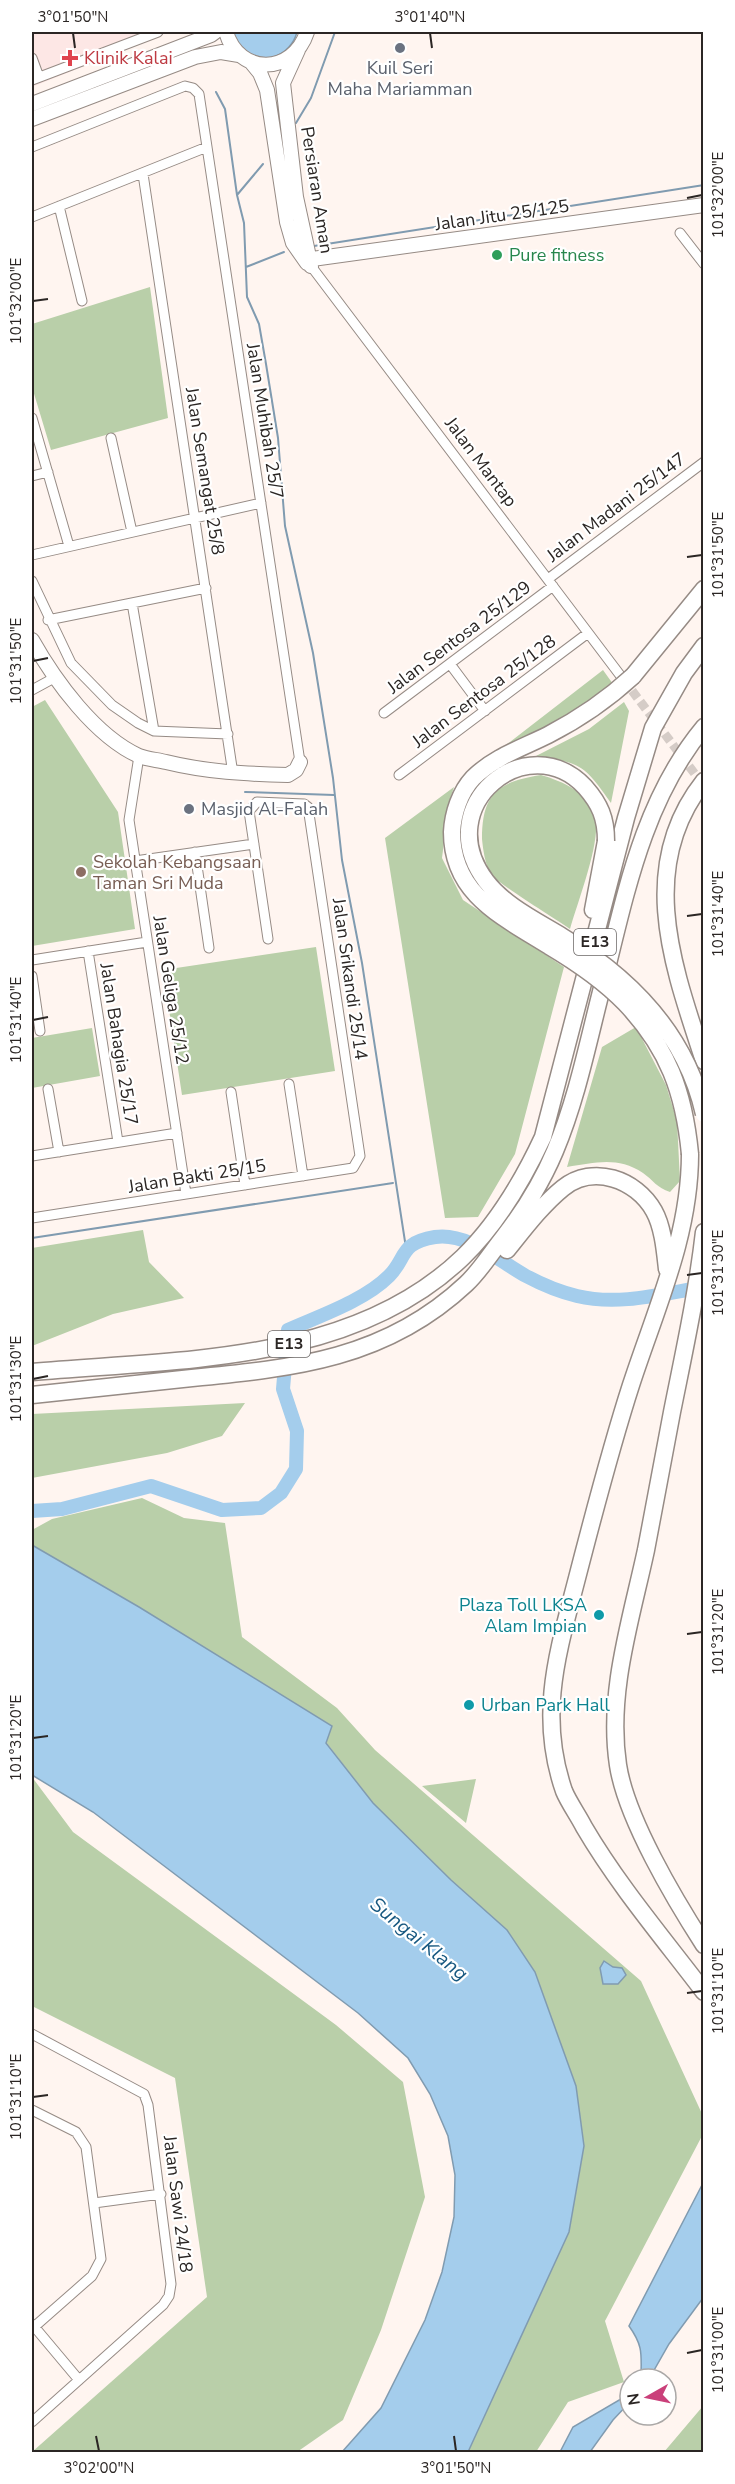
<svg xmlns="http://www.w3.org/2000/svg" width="735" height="2484" viewBox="0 0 735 2484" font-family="'Nunito Sans',sans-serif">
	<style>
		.commercial { fill: #fde7e5 }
		.green { fill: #b9cfa9 }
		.water { fill: #a4cdec; stroke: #809bb0; stroke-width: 1.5 }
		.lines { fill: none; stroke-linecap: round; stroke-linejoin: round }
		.stream { stroke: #809bb0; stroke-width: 2 }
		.river { stroke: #a4cdec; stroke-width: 14 }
		.street-tunnel { stroke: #d5ccc7; stroke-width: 9; stroke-dasharray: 9 4.5; stroke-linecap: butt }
		.street-casing { stroke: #968b85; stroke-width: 11 }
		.secondary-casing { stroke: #968b85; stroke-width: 16 }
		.highway-casing { stroke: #968b85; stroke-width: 19 }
		.street { stroke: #fff; stroke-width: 9 }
		.secondary { stroke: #fff; stroke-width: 14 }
		.highway { stroke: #fff; stroke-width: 16 }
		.highway-bridge-casing { stroke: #968b85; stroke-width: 19; stroke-linecap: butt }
		.highway-bridge { stroke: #fff; stroke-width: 16 }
		.ticks { fill: none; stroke: #2b2624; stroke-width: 2 }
		.worship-dot { fill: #6b7280; stroke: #fff; stroke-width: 2 }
		.health-dot { fill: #e0444e; stroke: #fff; stroke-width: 2 }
		.leisure-dot { fill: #2e9e5b; stroke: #fff; stroke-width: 2 }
		.education-dot { fill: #8d6e63; stroke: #fff; stroke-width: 2 }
		.culture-dot { fill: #0f9aa8; stroke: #fff; stroke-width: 2 }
		.labels { text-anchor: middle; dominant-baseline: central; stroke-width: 4.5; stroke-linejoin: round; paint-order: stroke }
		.shield { fill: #fff; stroke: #6b6766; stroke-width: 1.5 }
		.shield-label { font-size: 16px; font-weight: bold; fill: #2b2624 }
		.health-label { font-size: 18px; fill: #be3a42; stroke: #fff; text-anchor: start }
		.worship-label { font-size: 18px; fill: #5b616d; stroke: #fff }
		.street-label { font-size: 18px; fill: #2b2624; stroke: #fff }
		.leisure-label { font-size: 18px; fill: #27864d; stroke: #fff; text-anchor: start }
		.education-label { font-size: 18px; fill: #785e54; stroke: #fff; text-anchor: start }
		.culture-label { font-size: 18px; fill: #0d838f; stroke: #fff; text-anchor: end }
		.water-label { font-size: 20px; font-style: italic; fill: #175880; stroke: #fff }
		.neatline { fill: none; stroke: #2b2624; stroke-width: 2 }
		.ticks-label { font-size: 15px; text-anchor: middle; fill: #2b2624 }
	</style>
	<rect width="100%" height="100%" fill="#fff5f0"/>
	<!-- commercial -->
	<path class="commercial" d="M32,32H169L32,87Z"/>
	<!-- green -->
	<path class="green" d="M150,287L168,418L51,450L32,387V324Z
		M603,670L613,684L582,711L493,755Z
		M45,700L118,812L135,929L32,946V707Z
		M624,702L629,711L611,803C584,765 582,763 536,756L589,729Z
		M541,775C562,781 593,794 596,820C599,847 578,901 570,929C556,919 498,884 491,874C485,865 483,849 482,839C482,793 498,782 541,775Z
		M454,787L449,802L442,858L463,900L564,967L515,1154L478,1217L445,1218L385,838Z
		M316,947L335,1071L182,1095L163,970Z
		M636,1027L666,1085L677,1121L680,1181L670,1192C657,1188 653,1180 643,1173C617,1156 595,1163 567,1167L602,1047Z
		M92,1028L100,1076L32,1088V1038Z
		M143,1230L149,1262L184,1298L113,1314L32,1346V1248Z
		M245,1403L222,1436L167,1453L32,1478V1414Z
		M142,1498L184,1518L225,1523L242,1637L337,1708L375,1750L641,1981L703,2116V2134L605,2321L624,2382L568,2402L536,2452H468L569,2232L584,2146L576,2086L535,1972L507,1930L451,1880L373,1803L326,1742L332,1726L139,1607L32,1545V1530L52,1519Z
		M32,1777L73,1832L336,2025L403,2082L425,2197L381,2330L343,2420L297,2452H32L207,2297L175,2078L32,2006Z
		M476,1779L466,1823L422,1786Z
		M703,2406V2452H664Z"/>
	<!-- water -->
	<path class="water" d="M233,32H297C291,56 261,68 241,49C237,45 235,36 233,32Z
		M32,1545L139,1607L332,1726L326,1743L373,1803L451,1880L507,1930L535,1972L576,2086L584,2146L569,2232L468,2452H342L381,2408L425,2320L442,2272L454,2217L455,2175L448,2136L430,2094L408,2058L358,2013L93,1812L32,1775Z
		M604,1961L613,1967L622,1968L626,1975L618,1984H603L600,1968Z
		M703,2183V2298L669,2344L649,2379H641C641,2355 644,2347 629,2326Z
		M626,2396L630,2402L613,2420L590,2452H560L573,2427Z"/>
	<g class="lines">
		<!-- stream -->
		<path class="stream" d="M216,92L225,109L237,195L244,223L247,297L259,324L266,364L278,438L285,526L313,653L333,778L342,860L362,963L406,1248
			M296,123L311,98L335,32
			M237,195L263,164
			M314,246L704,185
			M246,267L284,252
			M245,792L334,795
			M32,1238L393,1183"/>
		<!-- river -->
		<path class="river" d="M32,1511L62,1509L151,1486L222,1510L261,1508L281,1493L296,1469L297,1431L283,1389L288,1330C319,1316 364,1301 389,1276C407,1258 399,1243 435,1237C467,1232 499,1261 526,1276C541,1284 560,1292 577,1296C619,1306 661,1294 704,1287"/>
		<!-- street-tunnel -->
		<path class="street-tunnel" d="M624,680L704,786"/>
		<!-- street casing -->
		<g class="street-casing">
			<path id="street" d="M32,58L39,77
				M32,80L158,32
				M32,147L185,86L193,88L199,94L300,762
				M143,174L233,774
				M59,206L82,301
				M32,217L207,147
				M680,233L704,264
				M311,266L623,679
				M32,418L69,546
				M111,438L132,532
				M32,476L48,472
				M32,555L261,503
				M548,579L704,462
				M32,581L71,663L112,705L138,723L154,731L228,734
				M132,603L154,731
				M48,620L206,588
				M450,664L485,711
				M32,690L54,678
				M384,713L553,586
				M139,756L129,820L186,1194
				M399,775L588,633
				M195,852L209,948
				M135,861L254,844
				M88,951L118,1142
				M32,960L147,942
				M32,976L40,1031
				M289,1084L303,1176
				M48,1089L59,1152
				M231,1092L245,1185
				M32,1156L177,1133
				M32,1218L353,1168L360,1156L308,807L304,804L257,802L249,811L268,939
				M32,2034L144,2094L148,2105L171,2284L169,2296L163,2305L32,2422
				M32,2110L76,2132L86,2147L101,2259L92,2276L34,2327
				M94,2203L161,2194
				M32,2324L79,2380"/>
		</g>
		<!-- secondary casing -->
		<g class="secondary-casing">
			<path id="secondary" d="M226,32C239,76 293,75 307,32
				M298,50L283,83L296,197L311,266
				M251,62L260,73L267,90L287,222L293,243L307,263
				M32,104L211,35L215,32
				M32,119L195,57L221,52L239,55
				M305,260L704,205
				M32,640C55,681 95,736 139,756C147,759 158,760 166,762C207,772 246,774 288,775L296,770L300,762"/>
		</g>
		<!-- highway casing -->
		<g class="highway-casing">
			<path id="highway" d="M633,676L704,589
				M704,781C635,868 674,969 704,1061
				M593,910L606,841
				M690,1154C690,1236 656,1308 631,1385C610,1450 593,1516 576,1582C557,1655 538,1716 564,1791C569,1803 578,1815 584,1827C618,1885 663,1938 704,1992
				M704,1232C697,1293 684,1352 672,1412C663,1458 655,1504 646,1550C631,1620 607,1693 618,1765C626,1818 675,1900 704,1945
				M507,1250C524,1229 542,1205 563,1188C593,1164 636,1179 654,1211C663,1227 665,1251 667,1269
				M32,1372C176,1359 351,1365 463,1257C497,1224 523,1180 543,1137L626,818L653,728L684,673L704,646
				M32,1395C85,1389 139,1384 192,1378C295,1368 386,1359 466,1284C480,1271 491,1253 503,1238C524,1211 542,1182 555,1151C578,1096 589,1037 604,980C626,892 644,799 704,727"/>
		</g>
		<!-- street -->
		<use href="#street" class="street"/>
		<!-- secondary -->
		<use href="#secondary" class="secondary"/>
		<!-- highway -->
		<use href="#highway" class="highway"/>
		<!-- highway-bridge casing -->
		<g class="highway-bridge-casing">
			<path id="highway-bridge" d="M633,676C607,700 579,719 548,735C522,748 494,757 473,778C460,792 453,813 452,832C452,895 503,917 549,946C576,962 603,980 625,1003C668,1048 684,1092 690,1154
				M606,841C606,818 600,804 585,787C528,726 429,805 486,881C505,906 537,921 563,937C631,978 686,1034 704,1114"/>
		</g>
		<!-- highway-bridge -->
		<use href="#highway-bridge" class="highway-bridge"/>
	</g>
	<!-- ticks -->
	<path class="ticks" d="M73,33L75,48M430,33L432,48M687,198L702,195M33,301L48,299M687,557L702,555M33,661L48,658M687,916L702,914M33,1020L48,1017M687,1275L702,1273M33,1379L48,1376M687,1634L702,1632M33,1738L48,1736M687,1993L702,1991M33,2097L48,2095M687,2353L702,2350M96,2436L99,2451M454,2436L456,2451"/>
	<!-- markers -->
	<g class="worship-dot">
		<circle cx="400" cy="48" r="6"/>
		<circle cx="189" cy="809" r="6"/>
	</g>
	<path class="health-dot" d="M67 49h6v6h6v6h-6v6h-6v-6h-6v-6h6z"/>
	<circle class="leisure-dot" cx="497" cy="255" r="6"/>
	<circle class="education-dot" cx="81" cy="872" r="6"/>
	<g class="culture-dot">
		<circle cx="599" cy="1615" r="6"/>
		<circle cx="469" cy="1705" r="6"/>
	</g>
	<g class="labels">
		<!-- shield labels -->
		<g class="shield">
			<rect x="574" y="929" width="42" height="26" rx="4.5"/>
			<rect x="268" y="1331" width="42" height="26" rx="4.5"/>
		</g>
		<g class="shield-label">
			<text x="595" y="942">E13</text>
			<text x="289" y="1344">E13</text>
		</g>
		<!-- health labels -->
		<g class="health-label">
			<text x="84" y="58">Klinik Kalai</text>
		</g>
		<!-- worship labels -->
		<g class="worship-label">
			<text x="400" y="68">Kuil Seri<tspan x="400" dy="21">Maha Mariamman</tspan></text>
			<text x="201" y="809" text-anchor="start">Masjid Al-Falah</text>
		</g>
		<!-- street labels -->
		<g class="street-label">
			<text transform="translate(317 190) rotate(81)">Persiaran Aman</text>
			<text transform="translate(502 215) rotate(-8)">Jalan Jitu 25/125</text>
			<text transform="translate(265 421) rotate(81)">Jalan Muhibah 25/7</text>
			<text transform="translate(481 462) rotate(53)">Jalan Mantap</text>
			<text transform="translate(205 471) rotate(81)">Jalan Semangat 25/8</text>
			<text transform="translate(616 507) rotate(-37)">Jalan Madani 25/147</text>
			<text transform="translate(459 637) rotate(-37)">Jalan Sentosa 25/129</text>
			<text transform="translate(484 691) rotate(-37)">Jalan Sentosa 25/128</text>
			<text transform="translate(350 979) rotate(82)">Jalan Srikandi 25/14</text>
			<text transform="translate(171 990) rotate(81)">Jalan Geliga 25/12</text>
			<text transform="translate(119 1044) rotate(81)">Jalan Bahagia 25/17</text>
			<text transform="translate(197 1176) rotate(-9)">Jalan Bakti 25/15</text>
			<text transform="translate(178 2204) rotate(83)">Jalan Sawi 24/18</text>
		</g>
		<!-- leisure labels -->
		<g class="leisure-label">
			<text x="509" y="255">Pure fitness</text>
		</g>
		<!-- education labels -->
		<g class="education-label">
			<text x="93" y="862">Sekolah Kebangsaan<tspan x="93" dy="21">Taman Sri Muda</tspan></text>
		</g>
		<!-- culture labels -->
		<g class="culture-label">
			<text x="587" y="1605">Plaza Toll LKSA<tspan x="587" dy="21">Alam Impian</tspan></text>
			<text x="481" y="1705" text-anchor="start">Urban Park Hall</text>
		</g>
		<!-- water labels -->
		<g class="water-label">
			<text transform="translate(419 1939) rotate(39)">Sungai Klang</text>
		</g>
	</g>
	<!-- border -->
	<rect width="735" height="2484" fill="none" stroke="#ffffff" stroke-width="66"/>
	<!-- north arrow -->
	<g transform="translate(648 2397) rotate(261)"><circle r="28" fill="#ffffff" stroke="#aaa8a7" stroke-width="1.5"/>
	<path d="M0-4.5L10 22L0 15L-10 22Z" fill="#ca407a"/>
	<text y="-9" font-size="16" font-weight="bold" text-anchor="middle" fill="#2b2624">N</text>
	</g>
	<rect x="33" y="33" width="669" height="2418" class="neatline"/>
	<g class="ticks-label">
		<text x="73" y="22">3°01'50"N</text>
		<text x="430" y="22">3°01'40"N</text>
		<text transform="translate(718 195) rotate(-90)" y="5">101°32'00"E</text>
		<text transform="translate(16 301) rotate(-90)" y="5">101°32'00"E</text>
		<text transform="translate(718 555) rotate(-90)" y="5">101°31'50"E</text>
		<text transform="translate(16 661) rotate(-90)" y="5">101°31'50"E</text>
		<text transform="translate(718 914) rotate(-90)" y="5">101°31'40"E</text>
		<text transform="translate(16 1020) rotate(-90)" y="5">101°31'40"E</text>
		<text transform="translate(718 1273) rotate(-90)" y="5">101°31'30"E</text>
		<text transform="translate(16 1379) rotate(-90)" y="5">101°31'30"E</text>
		<text transform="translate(718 1632) rotate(-90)" y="5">101°31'20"E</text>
		<text transform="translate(16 1738) rotate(-90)" y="5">101°31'20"E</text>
		<text transform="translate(718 1991) rotate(-90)" y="5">101°31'10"E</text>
		<text transform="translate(16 2097) rotate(-90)" y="5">101°31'10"E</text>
		<text transform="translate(718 2350) rotate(-90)" y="5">101°31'00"E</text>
		<text x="99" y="2473">3°02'00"N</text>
		<text x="456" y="2473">3°01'50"N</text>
	</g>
</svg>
